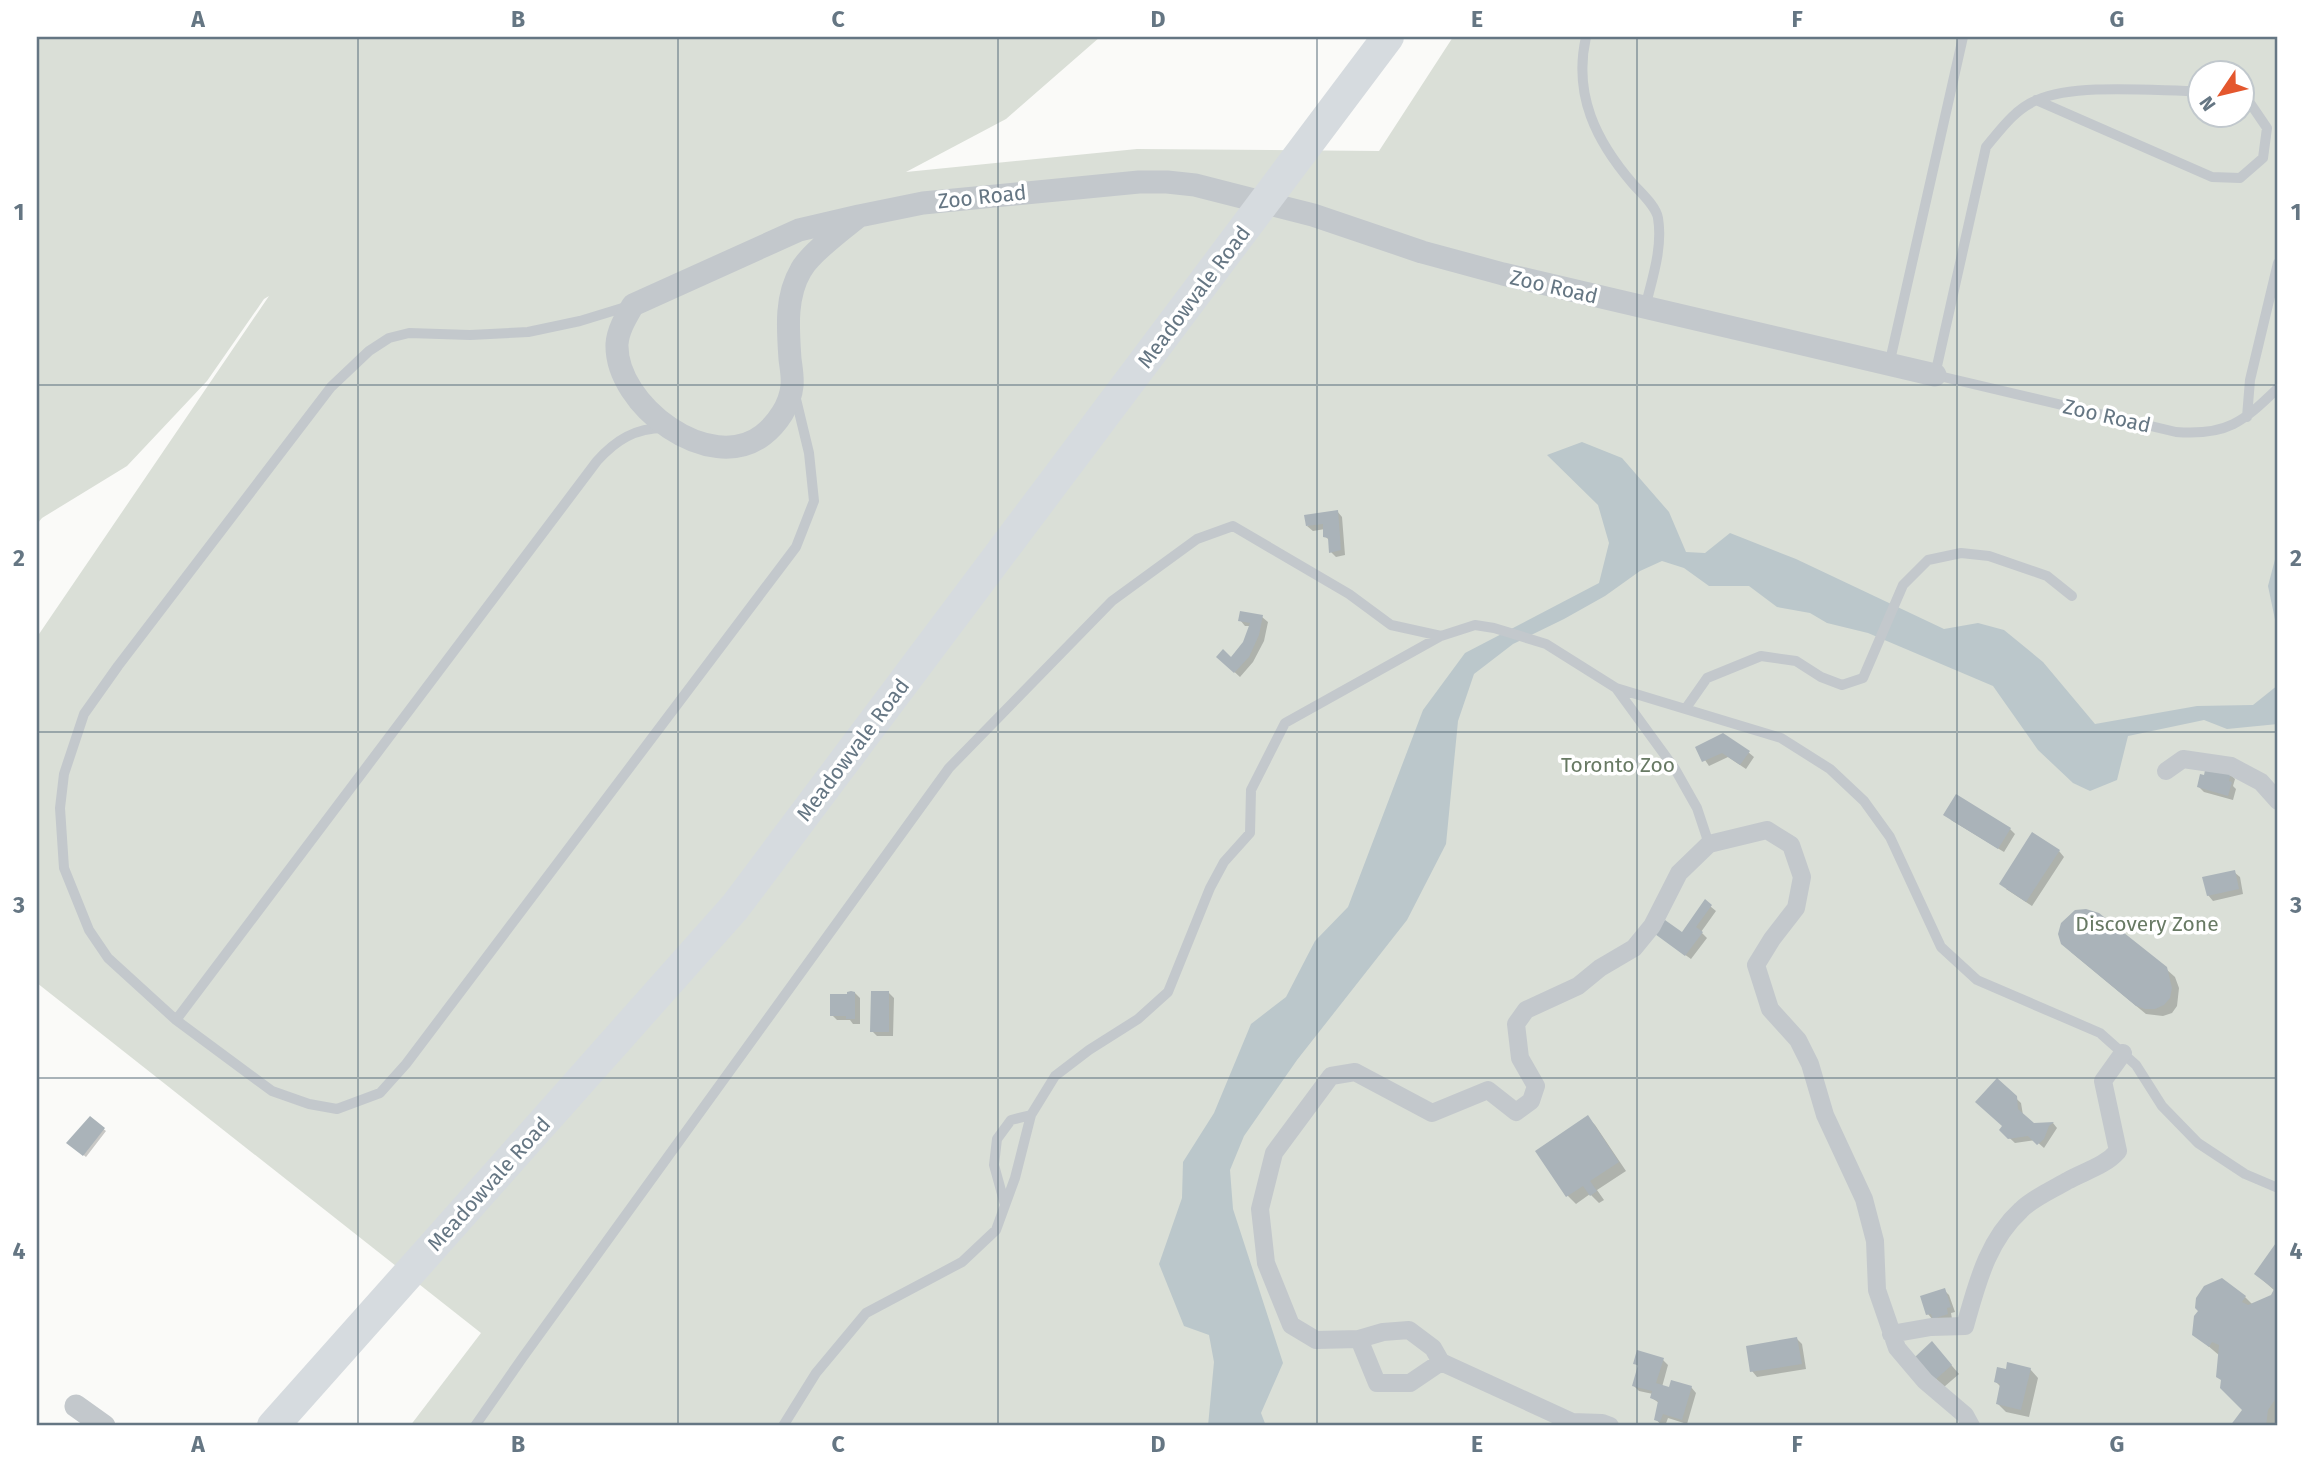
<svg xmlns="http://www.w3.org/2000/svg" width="2315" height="1463" viewBox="0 0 2315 1463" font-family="'Fira Sans',sans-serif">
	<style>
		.green { fill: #dadfd7; fill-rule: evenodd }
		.water { fill: #bbc7cb }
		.shadow { fill: #0003 }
		.building { fill: #aab3b9 }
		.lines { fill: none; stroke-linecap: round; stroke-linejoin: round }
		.service { stroke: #c3c8cc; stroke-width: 10 }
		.pedestrian { stroke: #c3c8cc; stroke-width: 18 }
		.minor { stroke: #c3c8cc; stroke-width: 23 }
		.secondary { stroke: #d6dbdf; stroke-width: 32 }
		.grid { fill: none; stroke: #657683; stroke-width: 2; stroke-opacity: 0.55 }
		.labels { text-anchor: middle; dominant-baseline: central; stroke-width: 7; stroke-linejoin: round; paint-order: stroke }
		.street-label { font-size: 21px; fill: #657683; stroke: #fff }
		.park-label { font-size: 21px; fill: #687a64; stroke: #fff }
		.neatline { fill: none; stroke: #657683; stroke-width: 2.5 }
		.grid-label { font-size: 23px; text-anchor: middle; font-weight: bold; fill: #657683 }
	</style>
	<rect width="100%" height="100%" fill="#fafaf8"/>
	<!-- green -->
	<path class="green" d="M37,37H1100L1006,119L906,172L1137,149L1379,151L1453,37H2278V1426H410L481,1333L37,983V637L269,296L264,299L207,381L127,466L42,518L37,524ZM2200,74H2242V116H2200Z"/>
	<!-- water -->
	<path class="water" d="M1582,442L1622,458L1669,512L1686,552L1705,553L1730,533L1796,559L1944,629L1978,623L2004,630L2043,662L2095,724L2197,706L2253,705L2278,685V724L2227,729L2204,720L2128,736L2117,780L2090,791L2073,783L2038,750L1993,686L1868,633L1827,623L1810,613L1777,607L1749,586H1709L1684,568L1662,561L1640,571L1605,596L1564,619L1513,644L1474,674L1458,721L1446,844L1407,920L1297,1060L1244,1136L1230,1170L1233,1209L1283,1363L1261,1413L1266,1426H1208L1214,1362L1209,1335L1184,1326L1159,1264L1182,1198L1183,1162L1214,1113L1251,1024L1286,997L1315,941L1348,907L1423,710L1465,653L1599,583L1609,543L1598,505L1547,455Z
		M2278,548V657L2277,629L2268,586Z"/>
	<!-- shadow -->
	<path class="shadow" d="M1337,511L1342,517L1345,555L1336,557L1331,552L1330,541L1325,536V529L1313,531L1307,526Z
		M1262,617L1268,622L1264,641L1253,662L1240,677L1218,657L1232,659L1245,643L1250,626H1245L1240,620Z
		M1697,748L1748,752L1754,757L1746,769L1728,757L1709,766Z
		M2230,774L2235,779L2233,786L2236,789L2233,800L2204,792L2199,787Z
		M1951,820L2010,829L2015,834L2004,852Z
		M2059,851L2064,857L2032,906L2006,889Z
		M2234,872L2240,877L2243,894L2213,901L2208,895Z
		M1705,902L1716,911L1701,932L1707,938L1691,959L1663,939L1682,934Z
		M2071,952L2166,969L2175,977L2179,988L2177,1006L2172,1013L2163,1016L2146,1014Z
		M855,993L860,998V1024H853L850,1020H837L832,1015Z
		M889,993L894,998L893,1036H877L872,1031Z
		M1997,1081L2021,1103L2023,1115L2033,1125L2053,1123L2057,1128L2044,1148L2035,1140L2015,1143L2001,1130L2004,1127Z
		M1587,1117L1595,1125L1626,1171L1597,1190L1604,1200L1599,1203L1590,1194L1576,1204L1568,1196L1537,1151Z
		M90,1119L106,1131L86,1157L69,1143Z
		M2278,1244V1426H2232L2244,1410L2220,1356L2194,1334L2245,1297L2253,1305L2272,1297L2275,1291L2256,1274Z
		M1944,1290L1949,1295L1955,1312L1951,1313L1952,1319L1933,1320L1928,1314Z
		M1797,1339L1802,1344L1806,1369L1757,1377L1752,1371Z
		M1940,1352L1959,1374L1944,1387L1936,1379Z
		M1663,1360L1668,1365L1662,1387L1670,1389L1691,1387L1696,1393L1687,1424L1668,1418L1665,1426L1661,1425L1656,1419L1659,1403L1652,1398L1653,1394L1639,1391L1634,1386L1639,1367L1635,1363Z
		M2030,1369L2038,1378L2029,1417L2006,1412L1998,1404L2001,1387L1996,1382Z"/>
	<!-- building -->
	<path class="building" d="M1338,510L1341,550L1329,553L1328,538L1323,537V524L1306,526L1304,515Z
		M1240,611L1263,615L1259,635L1249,657L1234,673L1216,657L1223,649L1231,657L1243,642L1250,623L1238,621Z
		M1723,733L1750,751L1740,765L1722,753L1702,762L1695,747Z
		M2206,766L2231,773L2229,781L2232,782L2228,796L2197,787L2200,774L2204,775Z
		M1956,794L2011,828L1998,849L1943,815Z
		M2032,832L2060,850L2026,902L1999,884Z
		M2235,870L2239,889L2207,896L2202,877Z
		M1705,899L1712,905L1696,927L1703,932L1685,956L1655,934L1665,920L1682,932Z
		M2086,909L2099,913L2167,967L2172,988L2170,998L2164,1005L2155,1009H2145L2136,1006L2061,944L2058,934L2061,923L2075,910Z
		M851,991L855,992V1019H846V1016H830V994H847V992Z
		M871,991H889V1032H870Z
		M1997,1078L2017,1096L2018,1109L2034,1123L2054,1122L2049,1126L2044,1139L2037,1145L2028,1136L2008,1139L1999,1130L2002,1126L1975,1102Z
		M1588,1115L1619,1162L1590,1181L1597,1191L1590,1196L1583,1186L1566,1197L1535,1151Z
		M90,1116L105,1128L83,1156L66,1143Z
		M2278,1240V1395L2268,1410L2266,1426H2230L2242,1410L2220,1388L2221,1380L2216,1377L2219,1345L2212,1342L2209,1347L2192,1335L2194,1316L2198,1311L2195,1308L2196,1298L2204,1286L2222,1278L2246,1296L2242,1302L2248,1305L2271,1295L2274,1289L2254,1274Z
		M1945,1288L1951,1307L1947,1308L1948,1314L1933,1319L1931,1314L1926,1315L1920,1296Z
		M1797,1337L1802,1364L1750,1372L1746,1346Z
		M1932,1341L1952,1365L1935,1380L1915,1357Z
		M1637,1350L1664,1358L1656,1383L1669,1387L1671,1380L1692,1386L1682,1420L1663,1414L1660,1422L1654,1420L1658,1401L1650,1398L1652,1391L1632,1386L1638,1365L1633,1364Z
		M2007,1362L2031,1368L2021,1410L1996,1404L2000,1384L1994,1382L1997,1367L2006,1369Z"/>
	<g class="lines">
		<!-- service -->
		<path class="service" d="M1586,37C1573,95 1596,141 1633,184C1641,193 1656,206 1658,218C1663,248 1652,279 1645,308
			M2200,91C2154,91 2077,83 2037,100C2015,109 2001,129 1986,147L1935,375L2176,432C2227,436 2243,422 2278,388
			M2036,100L2212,177L2240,178L2263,158L2267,128L2250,103L2242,99
			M629,306L580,321L528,332L470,335L409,333L389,338L369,351L331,387L118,666L84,714L64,774L60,808L64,868L89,930L108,958L176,1020L272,1091L309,1104L337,1109L380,1093L406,1064L796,547L814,501L809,453L795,395
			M1889,365L1963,37
			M2247,417L2250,380L2278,263
			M1616,688L1675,769L1697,808L1709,844
			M1686,708L1707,678L1761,656L1796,661L1821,677L1842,685L1863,678L1903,585L1928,560L1961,553L1989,556L2047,576L2072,596
			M176,1020L597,461C616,440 635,428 664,428
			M1005,1205L994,1165L997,1139L1011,1120L1031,1115
			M475,1426L523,1357L949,768L1112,601L1197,539L1233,526L1349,594L1391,625L1441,636L1475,625L1494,628L1546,644L1616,688L1781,738L1830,769L1864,801L1890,837L1941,947L1977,980L2100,1033L2136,1065L2162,1106L2198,1143L2245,1174L2278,1188
			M783,1426L816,1373L866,1313L962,1262L996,1230L1015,1178L1031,1115L1055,1076L1089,1050L1138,1019L1168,992L1210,888L1224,862L1250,833L1251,790L1285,723L1441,636"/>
		<!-- pedestrian -->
		<path class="pedestrian" d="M2166,771L2183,759L2231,766L2261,782L2278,801
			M1891,1334L1931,1327L1965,1326C1977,1284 1987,1241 2021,1210C2033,1198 2052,1190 2067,1181C2085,1171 2105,1166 2118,1151L2103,1081L2123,1053
			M1359,1339L1383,1332L1409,1330L1433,1348L1441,1362
			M1572,1422L1602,1423L1610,1426
			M1571,1426L1572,1422L1441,1362L1410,1383H1377L1359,1339L1316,1340L1291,1325L1266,1263L1260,1209L1274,1153L1331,1076L1355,1072L1432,1113L1488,1090L1516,1112L1531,1101L1536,1086L1520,1058L1516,1024L1526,1010L1578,986L1600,968L1634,948L1652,926L1679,873L1709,844L1767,830L1791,845L1802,877L1796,908L1772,939L1756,965L1770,1009L1798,1040L1810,1064L1825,1115L1864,1199L1875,1241L1877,1290L1897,1348L1925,1381L1965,1415L1971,1426"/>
		<!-- minor -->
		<path class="minor" d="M859,216C843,229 810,253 801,270C785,297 788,329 790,359C791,367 793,377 792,386C790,405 778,423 763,435C710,476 615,405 617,344C618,330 626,317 633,305L799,230L859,216L923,203L1139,182H1167L1195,185L1313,215L1422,252L1503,274L1935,375
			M76,1406L104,1426"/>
		<!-- secondary -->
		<path class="secondary" d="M273,1426L735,907L1388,37"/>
	</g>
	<!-- grid -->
	<path class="grid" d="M358,37V1426M678,37V1426M998,37V1426M1317,37V1426M1637,37V1426M1957,37V1426M37,385H2278M37,732H2278M37,1078H2278"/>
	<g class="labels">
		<!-- street labels -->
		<g class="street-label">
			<text transform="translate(982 197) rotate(-6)">Zoo Road</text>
			<text transform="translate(1554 287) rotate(13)">Zoo Road</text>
			<text transform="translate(1194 297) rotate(-53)">Meadowvale Road</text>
			<text transform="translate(2107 416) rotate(13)">Zoo Road</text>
			<text transform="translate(853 750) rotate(-53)">Meadowvale Road</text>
			<text transform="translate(489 1184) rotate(-48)">Meadowvale Road</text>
		</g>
		<!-- park labels -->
		<g class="park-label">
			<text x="1618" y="765">Toronto Zoo</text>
			<text x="2147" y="924">Discovery Zone</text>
		</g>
	</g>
	<!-- border -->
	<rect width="2315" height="1463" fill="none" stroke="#ffffff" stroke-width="77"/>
	<!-- north arrow -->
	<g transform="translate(2221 94) rotate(235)"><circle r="33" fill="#ffffff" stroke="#c1c8cd" stroke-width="2"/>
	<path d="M0-5L12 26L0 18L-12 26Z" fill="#e4572e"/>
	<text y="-10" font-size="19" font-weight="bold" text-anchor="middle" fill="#657683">N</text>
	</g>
	<rect x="38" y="38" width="2238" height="1386" class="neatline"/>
	<g class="grid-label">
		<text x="198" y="27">A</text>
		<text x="518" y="27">B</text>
		<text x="838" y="27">C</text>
		<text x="1158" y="27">D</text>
		<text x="1477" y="27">E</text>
		<text x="1797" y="27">F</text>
		<text x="2117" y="27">G</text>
		<text x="19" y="220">1</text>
		<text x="2296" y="220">1</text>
		<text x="19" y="566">2</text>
		<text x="2296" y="566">2</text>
		<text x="19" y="913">3</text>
		<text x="2296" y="913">3</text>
		<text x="19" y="1259">4</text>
		<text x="2296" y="1259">4</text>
		<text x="198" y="1452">A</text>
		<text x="518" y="1452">B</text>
		<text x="838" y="1452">C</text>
		<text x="1158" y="1452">D</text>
		<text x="1477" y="1452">E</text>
		<text x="1797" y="1452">F</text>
		<text x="2117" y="1452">G</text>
	</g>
</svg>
